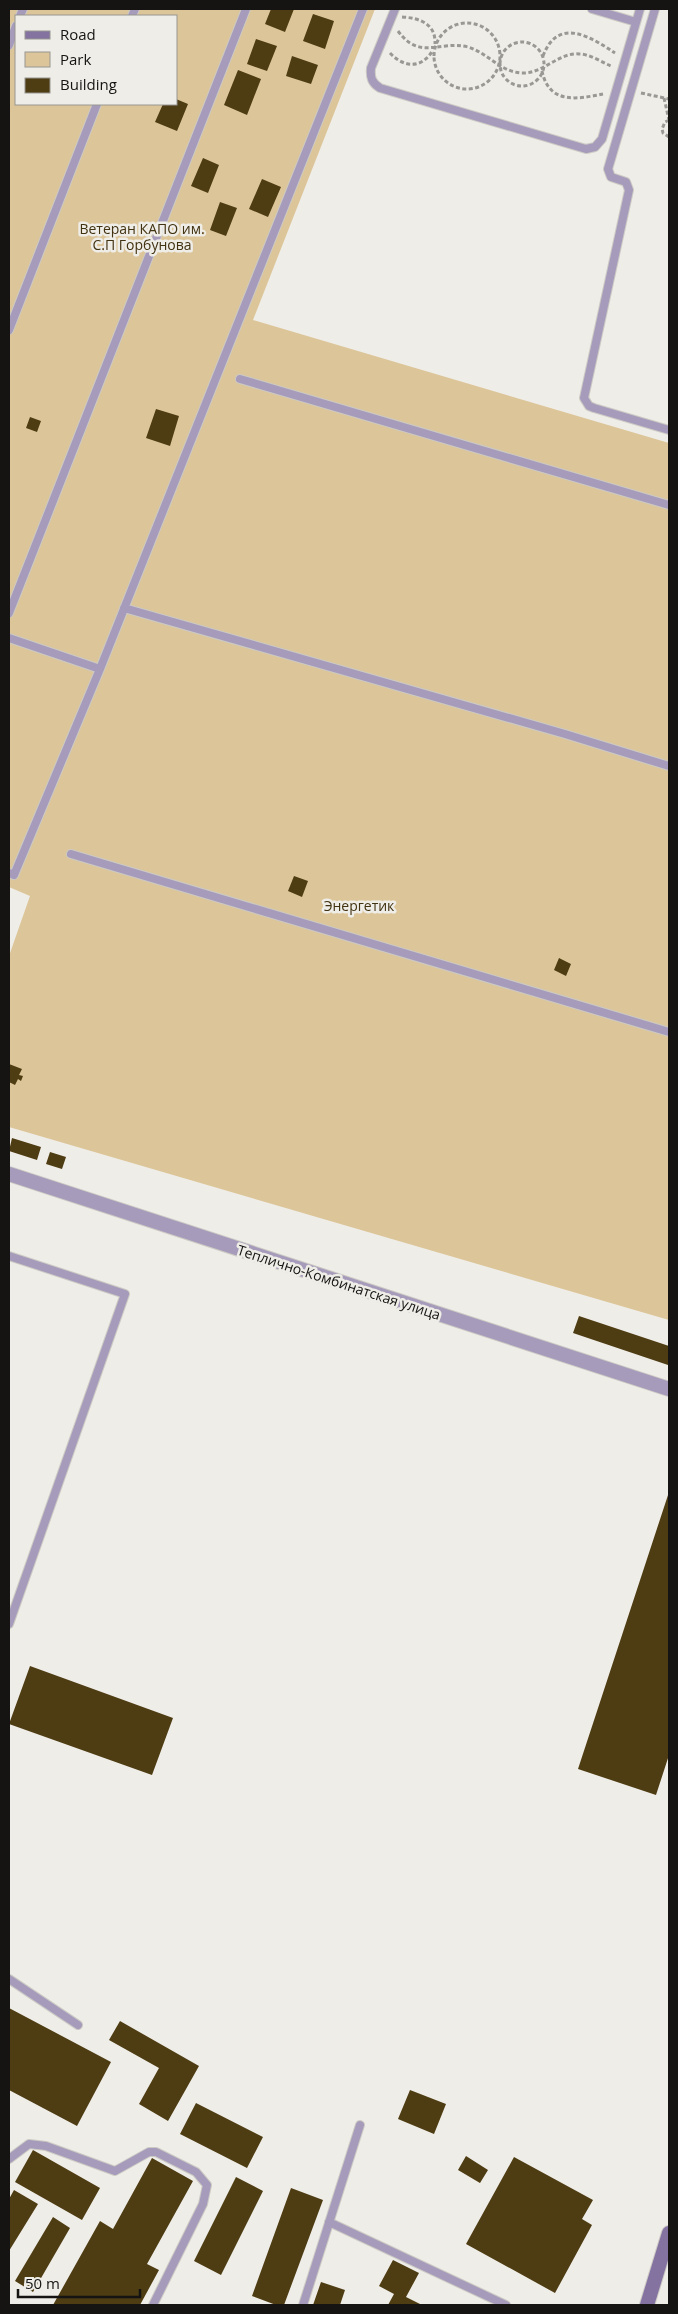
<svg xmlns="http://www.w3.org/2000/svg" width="678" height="2314" viewBox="0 0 678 2314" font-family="'Open Sans',sans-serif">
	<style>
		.green { fill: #dcc599; fill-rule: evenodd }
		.building { fill: #4e3c13 }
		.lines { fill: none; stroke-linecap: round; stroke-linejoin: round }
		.service-casing { stroke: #cccac5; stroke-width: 10 }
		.minor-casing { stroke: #cccac5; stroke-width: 16 }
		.secondary-casing { stroke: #cccac5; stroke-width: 16 }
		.path { stroke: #9a9894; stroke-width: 3; stroke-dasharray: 4 2.5; stroke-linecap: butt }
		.service { stroke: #a69bba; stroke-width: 8 }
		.minor { stroke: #a69bba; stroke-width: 14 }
		.secondary { stroke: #8473a0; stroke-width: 14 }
		.labels { text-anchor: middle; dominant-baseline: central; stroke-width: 5; stroke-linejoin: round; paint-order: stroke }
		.park-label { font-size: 14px; fill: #413211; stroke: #efede7 }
		.street-label { font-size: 14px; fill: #151413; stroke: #efede7 }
	</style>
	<rect width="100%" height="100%" fill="#efede7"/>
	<!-- green -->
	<path class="green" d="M9,9H375L253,320L669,443V1320L9,1127V956L30,896L9,887ZM16,16H176V104H16Z"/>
	<!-- building -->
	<path class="building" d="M271,9H294L285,32L265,24Z
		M313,14L334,21L325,49L303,41Z
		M256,39L277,46L267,71L247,64Z
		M292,56L318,65L311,84L286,76Z
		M238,70L261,79L247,115L224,105Z
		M176,99L188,104L177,131L155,122L163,104H176Z
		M203,158L219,165L208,193L191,186Z
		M262,179L281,187L268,217L249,209Z
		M220,202L237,208L226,236L210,230Z
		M156,409L179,416L170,446L146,438Z
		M30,417L41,421L37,432L26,428Z
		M294,876L308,881L302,897L288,891Z
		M559,958L571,964L566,976L554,970Z
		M9,1064L22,1069L19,1075L23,1076L21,1081L18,1079L15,1085L9,1082Z
		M12,1138L41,1147L37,1160L9,1151Z
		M50,1152L66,1157L62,1169L46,1164Z
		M579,1316L669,1346L668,1365L573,1333Z
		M669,1492V1755L656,1795L578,1769Z
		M30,1666L173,1718L152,1775L9,1724Z
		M9,2008L111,2062L77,2126L9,2090Z
		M120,2021L199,2066L168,2121L139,2104L159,2068L109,2040Z
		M410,2090L446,2104L434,2134L398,2119Z
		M196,2103L263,2137L247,2168L180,2134Z
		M33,2150L100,2188L82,2220L15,2182Z
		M466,2156L488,2170L480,2183L458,2170Z
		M514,2157L593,2200L582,2219L592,2225L555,2293L466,2244Z
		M152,2158L193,2181L147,2264L159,2270L140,2305H53L100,2221L113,2229Z
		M236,2177L263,2191L221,2275L194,2261Z
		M291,2188L323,2200L284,2305H276L252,2296Z
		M14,2190L38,2204L9,2251V2199Z
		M53,2217L70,2228L33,2292L15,2281Z
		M393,2260L419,2273L406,2297L422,2305H388L394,2294L379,2286Z
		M321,2282L345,2290L340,2305H313Z"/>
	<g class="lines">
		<!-- service casing -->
		<g class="service-casing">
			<path id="service" d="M395,9L371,68C370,78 372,83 380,88L586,149L595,147L602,139L640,9
				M592,9L636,22
				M655,9L608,169L611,177L626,182L629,190L584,398L589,406L594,408L669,430
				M20,16L23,9
				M132,16L135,9
				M9,45L16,26
				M9,330L97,104
				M240,379L669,505
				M124,608L565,734L669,766
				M9,613L246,9
				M9,638L100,669
				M71,854L669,1032
				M9,873L14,875L100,669L363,9
				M9,1256L125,1294L9,1624
				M9,1979L78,2025
				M9,2159L29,2144L46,2146L115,2171L149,2152H156L196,2172L207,2185L203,2204L153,2305
				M329,2222L506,2305
				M303,2305L360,2125"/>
		</g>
		<!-- minor casing -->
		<g class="minor-casing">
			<path id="minor" d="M9,1174L669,1389"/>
		</g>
		<!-- secondary casing -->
		<g class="secondary-casing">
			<path id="secondary" d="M647,2305L669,2233"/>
		</g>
		<!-- path -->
		<path class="path" d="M402,17C420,18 436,24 435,44
			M434 56a33 33 0 1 1 66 0a33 33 0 1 1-66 0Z
			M398,31C420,61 439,40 468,47C488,53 500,72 522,73C543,74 559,52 579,54C590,54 601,62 611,66
			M500 64a22 22 0 1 1 44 0a22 22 0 1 1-44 0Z
			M390,53C404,68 422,69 433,50
			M543,56C558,16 591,37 615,53
			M542,71C549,105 578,99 603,94
			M641,93L669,99
			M664,98L669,120
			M669,120L665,122L662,129L663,133L669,137"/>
		<!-- service -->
		<use href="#service" class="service"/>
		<!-- minor -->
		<use href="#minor" class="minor"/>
		<!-- secondary -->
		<use href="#secondary" class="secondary"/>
	</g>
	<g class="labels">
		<!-- park labels -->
		<g class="park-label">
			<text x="142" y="228">Ветеран КАПО им.<tspan x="142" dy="16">С.П Горбунова</tspan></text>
			<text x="359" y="905">Энергетик</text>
		</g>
		<!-- street labels -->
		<g class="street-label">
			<text transform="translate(339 1282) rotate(18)">Теплично-Комбинатская улица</text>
		</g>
	</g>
	<!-- border -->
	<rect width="678" height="2314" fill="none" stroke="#151413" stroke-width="20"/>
	<!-- legend -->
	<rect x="15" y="15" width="162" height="90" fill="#efede7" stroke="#989692"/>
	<rect x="25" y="31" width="25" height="8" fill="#8473a0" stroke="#989692"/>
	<text x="60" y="40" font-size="15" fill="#151413">Road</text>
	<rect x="25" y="52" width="25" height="15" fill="#dcc599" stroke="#989692"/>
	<text x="60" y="65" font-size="15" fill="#151413">Park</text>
	<rect x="25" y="78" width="25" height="15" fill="#4e3c13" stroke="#989692"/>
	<text x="60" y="90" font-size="15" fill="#151413">Building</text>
	<!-- scale -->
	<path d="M18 2289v8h122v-8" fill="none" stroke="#151413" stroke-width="2.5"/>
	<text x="25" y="2289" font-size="15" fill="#151413" stroke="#efede7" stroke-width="4" paint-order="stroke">50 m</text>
</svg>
